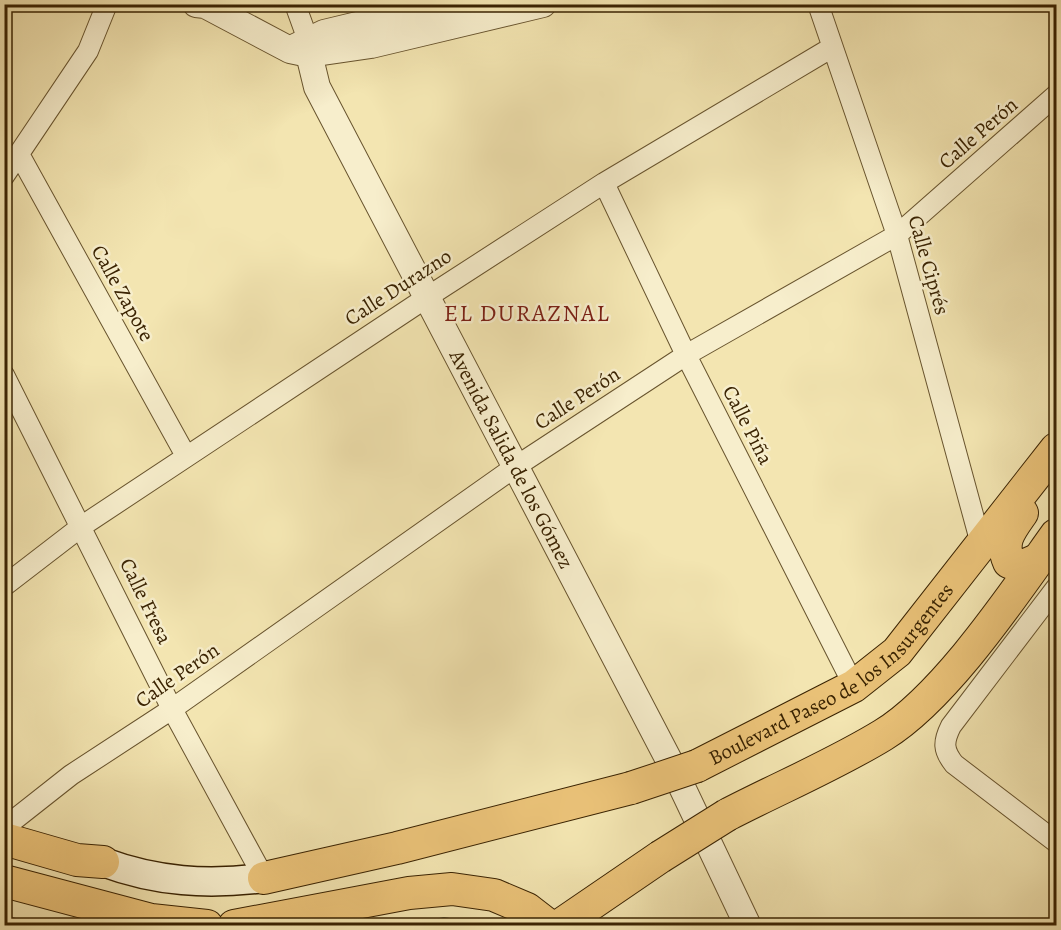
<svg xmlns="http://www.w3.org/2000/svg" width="1061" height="930" viewBox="0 0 1061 930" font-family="Alegreya,serif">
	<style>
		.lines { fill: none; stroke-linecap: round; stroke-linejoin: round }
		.stream { stroke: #777f6e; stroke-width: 6 }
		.minor-casing { stroke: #68542e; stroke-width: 22 }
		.tertiary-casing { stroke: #68542e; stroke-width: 28 }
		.secondary-casing { stroke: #3a2302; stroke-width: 31 }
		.primary-casing { stroke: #3a2302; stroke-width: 34 }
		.minor { stroke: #f7eecc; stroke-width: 20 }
		.tertiary { stroke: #f7eecc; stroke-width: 26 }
		.secondary { stroke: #f7eecc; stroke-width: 28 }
		.primary { stroke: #eac278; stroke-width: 32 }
		.primary-bridge-casing { stroke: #3a2302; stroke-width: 34; stroke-linecap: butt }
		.primary-bridge { stroke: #eac278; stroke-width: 32 }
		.labels { text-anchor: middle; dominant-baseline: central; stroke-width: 5; stroke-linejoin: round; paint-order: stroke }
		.street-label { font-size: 21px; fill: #3a2302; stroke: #f7eecc }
		.quarter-label { font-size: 24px; letter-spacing: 1.5px; fill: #7a1f14; stroke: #f7eecc }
	</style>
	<rect width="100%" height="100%" fill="#f3e5b1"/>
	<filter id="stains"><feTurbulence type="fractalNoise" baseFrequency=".00333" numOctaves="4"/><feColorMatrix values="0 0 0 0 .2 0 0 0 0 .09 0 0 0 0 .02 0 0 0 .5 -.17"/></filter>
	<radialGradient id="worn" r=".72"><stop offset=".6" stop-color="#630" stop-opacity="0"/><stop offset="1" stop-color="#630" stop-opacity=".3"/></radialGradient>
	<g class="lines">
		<!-- stream -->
		<path class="stream" d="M4,917L30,926
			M419,926L444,920L475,926"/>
		<!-- minor casing -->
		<g class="minor-casing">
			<path id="minor" d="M295,4L308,40
				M818,4L897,235L981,544
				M19,154L186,456
				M4,176L88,51L107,4
				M604,183L686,355L854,686
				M4,375L172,709L264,878
				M4,586L82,526L429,296L604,183L831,48
				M1056,588L951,726C943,742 943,750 954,764L1056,842
				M5,827L71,775L172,709L515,467L686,355L897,235L1056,95"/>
		</g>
		<!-- tertiary casing -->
		<g class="tertiary-casing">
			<g id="tertiary">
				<path d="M196,4L205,5L290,50L309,54L371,45L543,4"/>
				<path id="s1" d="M308,40L309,54L317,87L672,766L748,926"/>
				<path d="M293,48L324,33L445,4"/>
			</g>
		</g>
		<!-- secondary casing -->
		<g class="secondary-casing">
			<path id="secondary" d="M103,862C157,882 207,885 264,878"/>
		</g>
		<!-- primary casing -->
		<g class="primary-casing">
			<g id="primary">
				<path d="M1022,513C1010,530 1000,542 1009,562L1021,567L1039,559"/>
				<path id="s2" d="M697,766L854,686L897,652L1056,449"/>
				<path d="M727,815C779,788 834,765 883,735C945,697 1013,595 1056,535"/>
				<path d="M4,839L77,860L103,862"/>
				<path d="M264,878L397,848L631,788"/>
				<path d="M4,881L151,920L207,926"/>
				<path d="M234,926L409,893L452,889L494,895L527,909L549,926"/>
				<path d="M559,926L660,857"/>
			</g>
		</g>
		<!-- minor -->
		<use href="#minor" class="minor"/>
		<!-- tertiary -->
		<use href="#tertiary" class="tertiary"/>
		<!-- secondary -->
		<use href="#secondary" class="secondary"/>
		<!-- primary -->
		<use href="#primary" class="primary"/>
		<!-- primary-bridge casing -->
		<g class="primary-bridge-casing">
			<path id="primary-bridge" d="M631,788L697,766
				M660,857L727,815"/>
		</g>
		<!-- primary-bridge -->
		<use href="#primary-bridge" class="primary-bridge"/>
	</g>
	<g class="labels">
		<!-- street labels -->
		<g class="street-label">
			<text transform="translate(978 133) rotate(-41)">Calle Perón</text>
			<text transform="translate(929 265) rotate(74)">Calle Ciprés</text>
			<text transform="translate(398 287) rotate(-33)">Calle Durazno</text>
			<text transform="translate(123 293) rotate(61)">Calle Zapote</text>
			<text transform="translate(577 398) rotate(-33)">Calle Perón</text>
			<text transform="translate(748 425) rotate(63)">Calle Piña</text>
			<text stroke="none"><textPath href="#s1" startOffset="468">Avenida Salida de los Gómez</textPath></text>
			<text transform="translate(146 601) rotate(64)">Calle Fresa</text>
			<text stroke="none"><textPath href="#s2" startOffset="165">Boulevard Paseo de los Insurgentes</textPath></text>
			<text transform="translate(177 675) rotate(-35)">Calle Perón</text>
		</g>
		<!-- quarter labels -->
		<g class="quarter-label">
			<text x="527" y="313">EL DURAZNAL</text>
		</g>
	</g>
	<!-- margin -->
	<rect width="1061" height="930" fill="none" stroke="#f3e5b1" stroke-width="24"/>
	<rect x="6" y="6" width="1049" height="918" fill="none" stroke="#3a2302" stroke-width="3"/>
	<rect x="12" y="12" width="1037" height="906" fill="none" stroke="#3a2302" stroke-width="1.5"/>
	<rect width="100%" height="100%" filter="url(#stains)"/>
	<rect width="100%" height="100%" fill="url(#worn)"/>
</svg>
